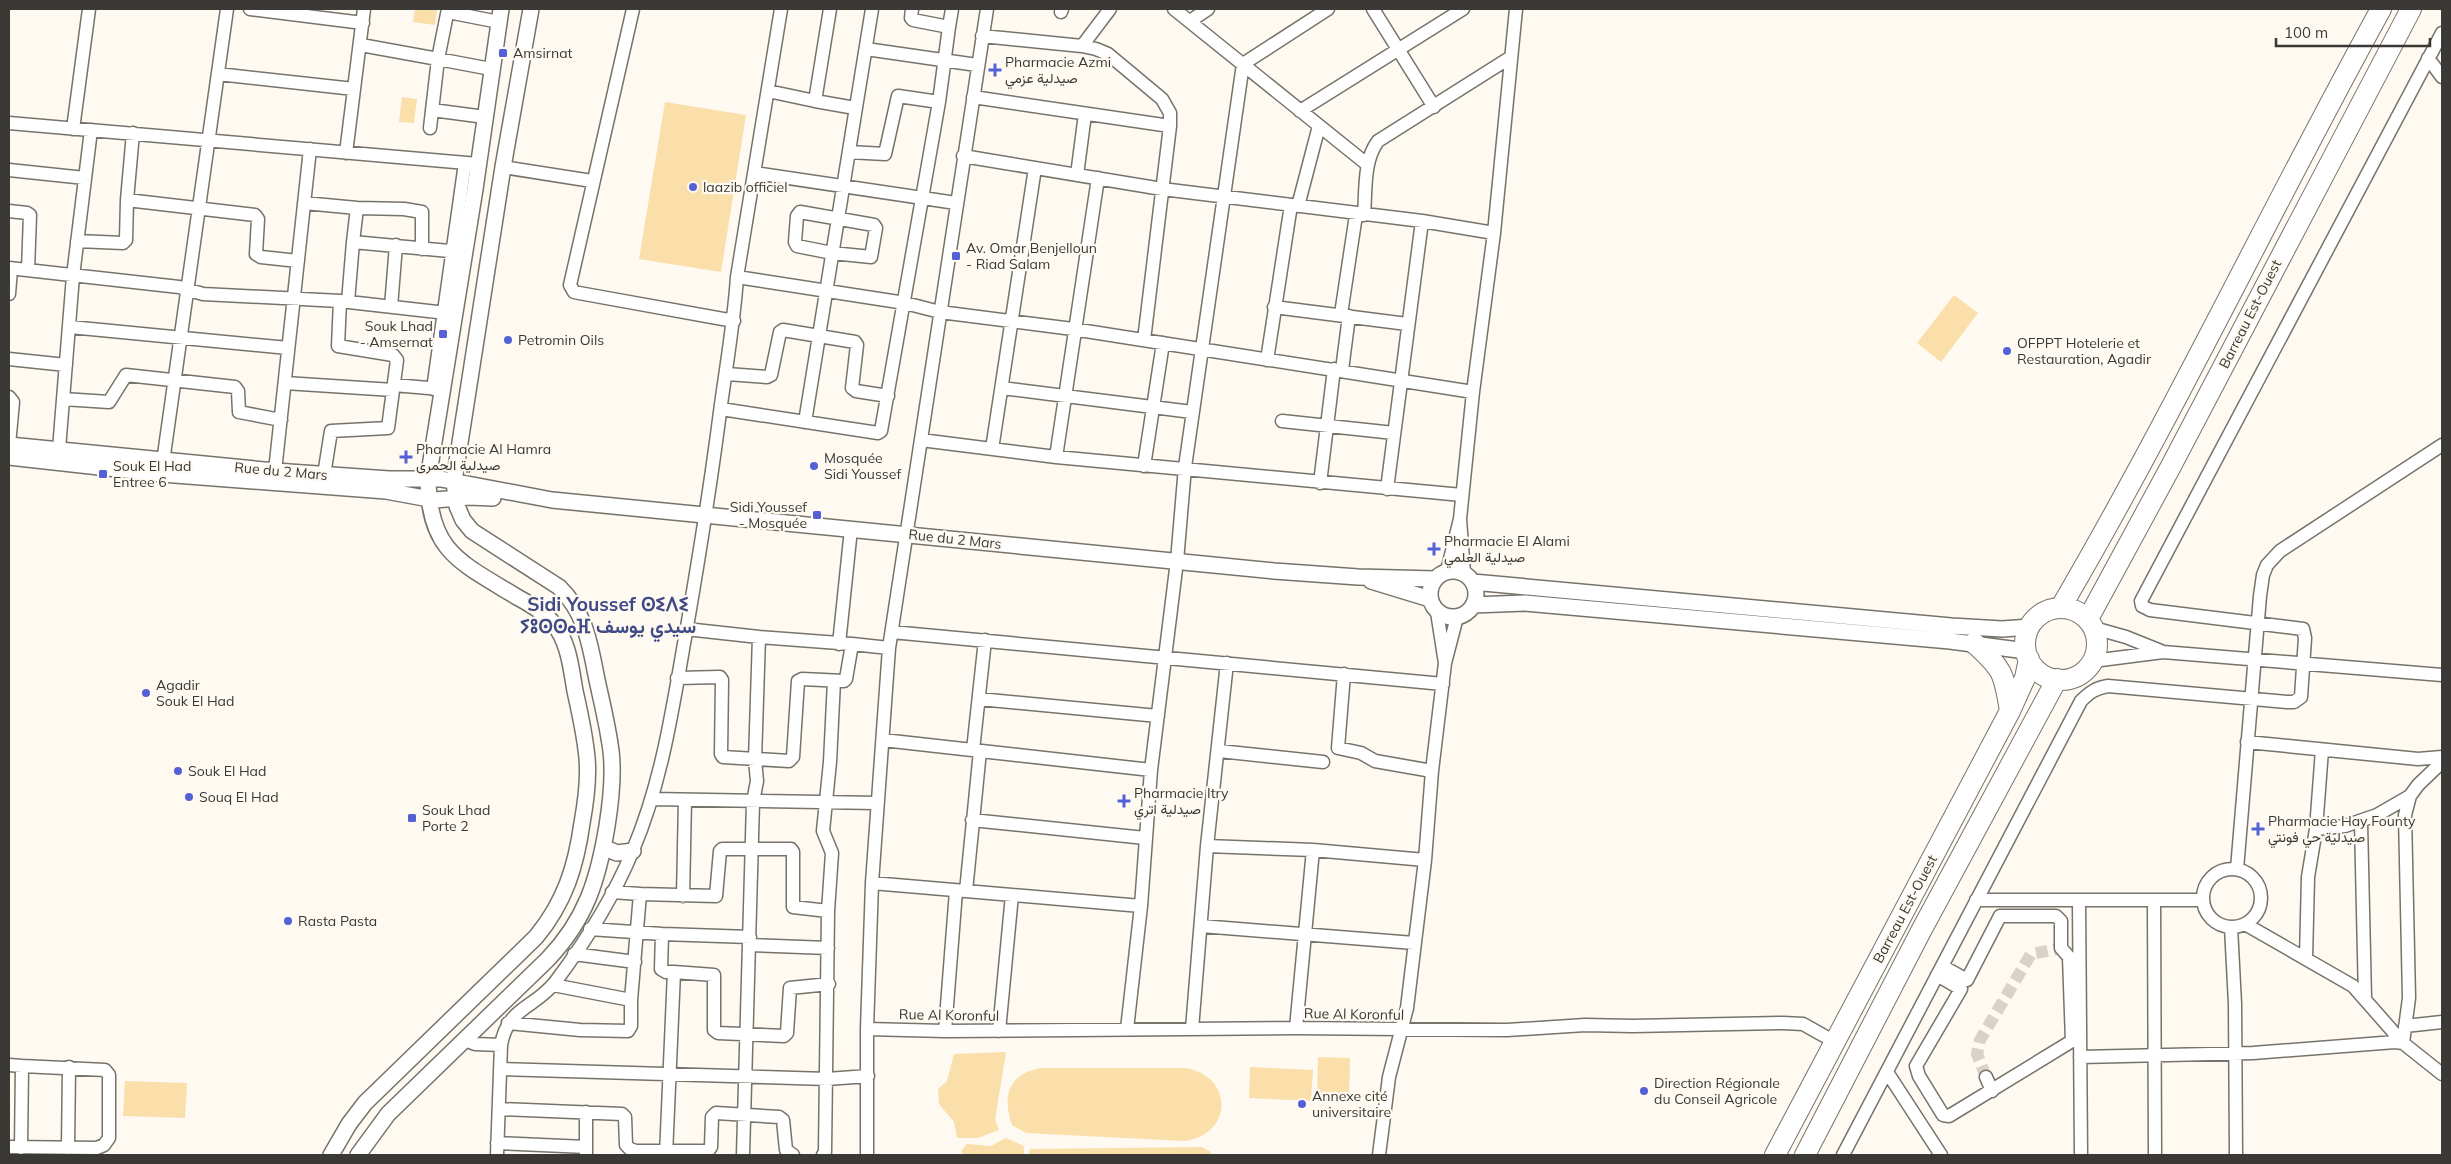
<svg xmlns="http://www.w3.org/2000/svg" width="2451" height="1164" viewBox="0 0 2451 1164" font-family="Mulish,Vazirmatn,'Noto Sans Tifinagh',sans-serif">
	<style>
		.green { fill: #fadfab }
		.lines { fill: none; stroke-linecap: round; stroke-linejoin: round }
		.minor-tunnel { stroke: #d7d3cb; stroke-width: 12; stroke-dasharray: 12 6; stroke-linecap: butt }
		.minor-casing { stroke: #76736b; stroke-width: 15 }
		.tertiary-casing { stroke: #76736b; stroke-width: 18 }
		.primary-casing { stroke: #76736b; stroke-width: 22 }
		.minor { stroke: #fff; stroke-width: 12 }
		.tertiary { stroke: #fff; stroke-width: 15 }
		.primary { stroke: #fff; stroke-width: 20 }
		.poi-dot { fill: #5360d6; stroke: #fef9f1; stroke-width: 2 }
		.labels { text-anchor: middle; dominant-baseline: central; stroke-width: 4.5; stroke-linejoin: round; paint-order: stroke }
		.poi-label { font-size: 14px; fill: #3b3935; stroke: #fef9f1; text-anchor: start }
		.street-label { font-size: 14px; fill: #3b3935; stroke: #fef9f1 }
		.district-label { font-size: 19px; font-weight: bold; fill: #3f4a86; stroke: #fef9f1 }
	</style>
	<rect width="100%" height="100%" fill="#fef9f1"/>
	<!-- green -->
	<path class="green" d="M415,9H437L435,25L413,22Z
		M402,97L417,99L414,123L399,122Z
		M665,102L746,115L721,272L639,259Z
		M1954,295L1978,313L1941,362L1917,343Z
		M1006,1052L995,1120L999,1130L978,1138H957L954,1122L939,1104L938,1089L947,1081L954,1054Z
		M1318,1057L1350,1058L1349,1102L1317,1101Z
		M1250,1067L1313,1070L1311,1101L1249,1098Z
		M1041,1068H1186C1234,1077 1233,1134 1185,1141L1026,1133L1012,1125C1002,1096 1008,1074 1041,1068Z
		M125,1081L187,1083L185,1118L123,1116Z
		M1006,1138L1024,1146V1155H963L961,1151L967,1144L991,1146Z
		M1202,1147L1211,1152V1155H1028L1030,1149Z"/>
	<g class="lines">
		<!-- minor-tunnel -->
		<path class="minor-tunnel" d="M1986,1077L1977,1054L1980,1040L2031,954L2057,949"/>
		<!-- minor casing -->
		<g class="minor-casing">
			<path id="minor" d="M250,9L363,23
				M448,9L438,59L491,69
				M633,9L570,285L574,292L579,293L734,321
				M830,9L815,101L855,108
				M1174,9L1368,165
				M1373,9L1434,107
				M448,12L499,22
				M1061,12L1062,9
				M1190,21L1208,9
				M949,27L952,9
				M982,36L1082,46L1110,9
				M361,45L438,59L430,128
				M1082,46L1096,49L1108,54L1162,99L1170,113V126L1144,340
				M866,49L977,65
				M2428,58L2442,77
				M218,74L354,89
				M768,91L815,101
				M973,97L1170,126
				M432,110L485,117
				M1300,111L1463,9
				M9,123L478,164
				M73,129L89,9
				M849,152L885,154L898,96L939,102
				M346,153L364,9
				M963,156L1162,189L1422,221L1494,233
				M503,167L592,181
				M9,170L85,178
				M755,173L956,203
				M1077,175L1085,114
				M127,200L133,133
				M304,203L357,208L353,242L460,252
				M1298,206L1319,126
				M357,208L404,209L422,212V249
				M9,211L27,213L30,215L28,270
				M800,212L874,225L876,228L871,257L832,253L797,246L795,242L797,216Z
				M1364,215C1366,191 1363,161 1378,141L1511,57
				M77,241L123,243L126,240L127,200L255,215L258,219L256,254L261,257L298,261
				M9,268L179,287L203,294L340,301L455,314
				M737,277L905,303L940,312L1073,329L1473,392
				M9,294L11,269
				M348,302L353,242
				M391,307L396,245
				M1274,307L1407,324
				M1341,314L1356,215
				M70,327L288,348
				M9,359L66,365
				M1267,360L1291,205
				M1342,370L1349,316
				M727,374L767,377L771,375L780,332L783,330L855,342L857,345L852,388L856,391L888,396
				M285,383L393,390
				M394,385L440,389
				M1002,388L1192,412
				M433,389L465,163
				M9,397L13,402L9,445
				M63,399L109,402L126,375L235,387L238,391L239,412L281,420
				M721,409L878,433L881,431L939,102L949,27L913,20L911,18L912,9
				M1282,421L1394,433
				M805,422L872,9
				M921,440L1056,457L1462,495
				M59,449L73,276L91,130
				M992,449L1035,168
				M1056,457L1098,178
				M1144,466L1163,343
				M162,469L227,9
				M275,471L310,149
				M324,475L331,431L388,428L397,360L393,355L338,346L340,301
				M1320,483L1334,369
				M1387,489L1422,221
				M1460,519L1473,392L1494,233L1516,9
				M1447,571L1460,519L1464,573
				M1437,612L1445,663L1457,617
				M2094,628L2126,637L2161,651
				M686,629L759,637L852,644
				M892,632L1443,684
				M839,644L851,529
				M2093,661L2163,652L2442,675
				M1344,674L1338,748L1361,753L1375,761L1432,771
				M677,678L720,677L722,680L721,754L723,757L789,761L793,757L798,681L802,679L844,681L846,679L852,644L889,648
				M979,699L1158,716
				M883,740L1151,770
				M2247,742L2418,759L2442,757
				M973,750L985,640
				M1219,751L1323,762
				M652,799L877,803
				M972,820L1145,838
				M2361,822L2365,999
				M2316,829L2345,826L2377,815L2410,796L2418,785L2442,762
				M1207,846L1313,850L1425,860
				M2237,869L2260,596L2263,575L2267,565L2280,551L2442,445
				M2203 898a29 29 0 1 1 58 0a29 29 0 1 1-58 0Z
				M872,883L1141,906
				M966,891L980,751
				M612,892L640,894
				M683,896L685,800
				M1976,900H2203
				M2079,901L2081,1155
				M2154,901L2155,1155
				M2245,924L2353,986L2403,1043
				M1201,926L1414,943
				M2231,927L2235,1004L2236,1155
				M590,929L662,934L750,937
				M662,934L661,969L666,972H674
				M749,945L828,948
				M574,954L635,962
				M2306,958L2308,877L2316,829L2322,750
				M1937,975L1961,989L1916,1066L1919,1076L1943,1115L1949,1116L2072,1041L2069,957L2061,948V921L2056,916H2000L1967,980L1942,966
				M553,985L631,1000
				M508,1023L580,1030L628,1031L631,1026V1000L640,894L716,896L720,851L722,849H791L793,852V907L828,911
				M2405,1026L2442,1022
				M1296,1028L1313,850
				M867,1029L945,1031L1296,1028L1507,1030L1585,1025L1633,1026L1783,1023L1803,1024L1835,1042
				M1127,1029L1141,906L1151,770L1177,561L1185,467L1243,64L1328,9
				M1192,1029L1207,846L1227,663
				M945,1031L956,891
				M999,1031L1012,895
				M465,1040L475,1044L501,1045
				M2403,1043L2409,998L2405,815L2410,796
				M2080,1057L2253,1053L2395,1042L2403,1043L2442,1074
				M9,1065L22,1066L21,1148
				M500,1069L827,1079L868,1076
				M1887,1072L1941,1155
				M1986,1077L1992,1091
				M499,1109L622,1114L625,1117L626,1145L630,1149L636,1151H708L711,1147L712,1117L716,1113L779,1117L783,1120L786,1150L793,1155
				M497,1143L586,1147
				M9,1147L97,1148L104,1145L109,1138V1075L105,1070L22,1066
				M68,1148L69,1067
				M497,1155L501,1045C508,1006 536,1008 556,981C586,941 614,896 633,850C664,777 674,698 688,621C700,551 711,482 720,412C726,367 734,323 737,277L781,9
				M586,1155V1112
				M666,1155L674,972L714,975V1030L718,1033L784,1036L787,1033L790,988L829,984
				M743,1155L753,802L757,781L755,760L759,637
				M823,1155L825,1152L828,911L832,853L823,831L830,762L834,681
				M867,1155V1029L872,883L889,648L987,9
				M1379,1155L1389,1077L1407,1008L1425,860L1432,771L1445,663
				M1843,1155L2081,701C2090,692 2096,688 2108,686L2287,702H2294L2301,697L2305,638L2303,629L2150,610L2142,606L2141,601L2442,33"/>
		</g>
		<!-- tertiary casing -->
		<g class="tertiary-casing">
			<path id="tertiary" d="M9,445L275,471L389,479H441L552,500L1274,571L1358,577L1435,579
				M9,457L162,474L386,491L435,500L469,497L493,498
				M1430 594a23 23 0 1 1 46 0a23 23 0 1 1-46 0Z
				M1371,581L1430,599
				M1473,582L1951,626L2002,629L2030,627
				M1473,605L1525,603L1950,641L2026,651
				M603,847L617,853L633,851
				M331,1155L349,1124L365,1103L536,937C565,902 576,866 582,823C586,801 589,780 587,758C585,736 580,713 575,691C571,668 569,642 553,623C544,612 530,604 517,597C460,562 429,552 428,479L475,189L501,9
				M358,1155L388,1114L548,959C586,919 598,880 607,826C611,801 614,776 611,751C608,727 602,703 597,680C590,645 586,613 559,587L472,531L463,520L457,506L454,481L503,167L531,9"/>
		</g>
		<!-- primary casing -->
		<g class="primary-casing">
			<path id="primary" d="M2061,607C2175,412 2272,207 2381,9
				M2025 644a36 36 0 1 1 72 0a36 36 0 1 1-72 0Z
				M2088,619L2170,468L2411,9
				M1974,643C2003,669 2004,673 2010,711
				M1775,1155L2010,711L2025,678L2029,659
				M1805,1155L1921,931L2057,679"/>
		</g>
		<!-- minor -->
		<use href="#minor" class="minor"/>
		<!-- tertiary -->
		<use href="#tertiary" class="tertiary"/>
		<!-- primary -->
		<use href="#primary" class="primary"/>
	</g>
	<!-- markers -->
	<g class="poi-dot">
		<rect x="498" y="48" width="10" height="10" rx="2.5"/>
		<path d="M992.5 62.5h5v5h5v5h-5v5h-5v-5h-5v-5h5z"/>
		<circle cx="693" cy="187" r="5"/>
		<rect x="951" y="251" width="10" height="10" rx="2.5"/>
		<rect x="438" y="329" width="10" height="10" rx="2.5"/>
		<circle cx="508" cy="340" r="5"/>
		<circle cx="2007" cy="351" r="5"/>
		<path d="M403.5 449.5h5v5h5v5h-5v5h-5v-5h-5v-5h5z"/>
		<circle cx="814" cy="466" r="5"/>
		<rect x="98" y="469" width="10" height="10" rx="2.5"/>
		<rect x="812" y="510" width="10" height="10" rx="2.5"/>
		<path d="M1431.5 541.5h5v5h5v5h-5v5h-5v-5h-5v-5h5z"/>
		<circle cx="146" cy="693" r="5"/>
		<circle cx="178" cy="771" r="5"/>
		<circle cx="189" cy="797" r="5"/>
		<path d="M1121.5 793.5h5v5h5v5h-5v5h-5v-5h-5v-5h5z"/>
		<rect x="407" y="813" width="10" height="10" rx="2.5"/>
		<path d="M2255.5 821.5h5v5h5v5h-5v5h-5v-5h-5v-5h5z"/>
		<circle cx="288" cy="921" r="5"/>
		<circle cx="1644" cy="1091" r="5"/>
		<circle cx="1302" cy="1104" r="5"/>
	</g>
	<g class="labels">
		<!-- poi labels -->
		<g class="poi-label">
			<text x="513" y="53">Amsirnat</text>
			<text x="1005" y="62">Pharmacie Azmi<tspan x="1005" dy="16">صيدلية عزمي</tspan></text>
			<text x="703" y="187">laazib officiel</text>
			<text x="966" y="248">Av. Omar Benjelloun<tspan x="966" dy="16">- Riad Salam</tspan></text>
			<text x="433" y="326" text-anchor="end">Souk Lhad<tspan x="433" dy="16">- Amsernat</tspan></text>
			<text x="518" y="340">Petromin Oils</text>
			<text x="2017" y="343">OFPPT Hotelerie et<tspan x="2017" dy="16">Restauration, Agadir</tspan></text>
			<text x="416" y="449">Pharmacie Al Hamra<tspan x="416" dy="16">صيدلية الحمرى</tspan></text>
			<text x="824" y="458">Mosquée<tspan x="824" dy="16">Sidi Youssef</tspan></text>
			<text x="113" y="466">Souk El Had<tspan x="113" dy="16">Entree 6</tspan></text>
			<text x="807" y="507" text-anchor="end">Sidi Youssef<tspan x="807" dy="16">- Mosquée</tspan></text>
			<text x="1444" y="541">Pharmacie El Alami<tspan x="1444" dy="16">صيدلية العلمي</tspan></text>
			<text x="156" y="685">Agadir<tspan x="156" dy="16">Souk El Had</tspan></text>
			<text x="188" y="771">Souk El Had</text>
			<text x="1134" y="793">Pharmacie Itry<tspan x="1134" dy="16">صيدلية اتري</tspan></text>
			<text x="199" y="797">Souq El Had</text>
			<text x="422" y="810">Souk Lhad<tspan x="422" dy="16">Porte 2</tspan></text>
			<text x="2268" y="821">Pharmacie Hay Founty<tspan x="2268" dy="16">صيدلية حي فونتي</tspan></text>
			<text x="298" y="921">Rasta Pasta</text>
			<text x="1654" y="1083">Direction Régionale<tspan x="1654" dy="16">du Conseil Agricole</tspan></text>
			<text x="1312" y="1096">Annexe cité<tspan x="1312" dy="16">universitaire</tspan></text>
		</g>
		<!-- street labels -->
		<g class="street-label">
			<text transform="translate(2250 314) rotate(-63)">Barreau Est-Ouest</text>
			<text transform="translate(281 471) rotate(5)">Rue du 2 Mars</text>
			<text transform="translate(955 539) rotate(6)">Rue du 2 Mars</text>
			<text transform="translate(1905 909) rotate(-62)">Barreau Est-Ouest</text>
			<text transform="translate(1354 1014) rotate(1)">Rue Al Koronful</text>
			<text transform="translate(949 1015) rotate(1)">Rue Al Koronful</text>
		</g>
		<!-- district labels -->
		<g class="district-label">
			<text x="608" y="604">Sidi Youssef ⵙⵉⴷⵉ<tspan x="608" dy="22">ⵢⵓⵙⵙⴰⴼ سيدي يوسف</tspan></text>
		</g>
	</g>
	<!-- border -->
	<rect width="2451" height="1164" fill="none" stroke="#3b3935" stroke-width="20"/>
	<!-- scale -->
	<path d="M2276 38v8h154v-8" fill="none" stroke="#3b3935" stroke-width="2.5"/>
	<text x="2284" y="38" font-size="15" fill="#3b3935" stroke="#fef9f1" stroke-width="4" paint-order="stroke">100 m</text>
</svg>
